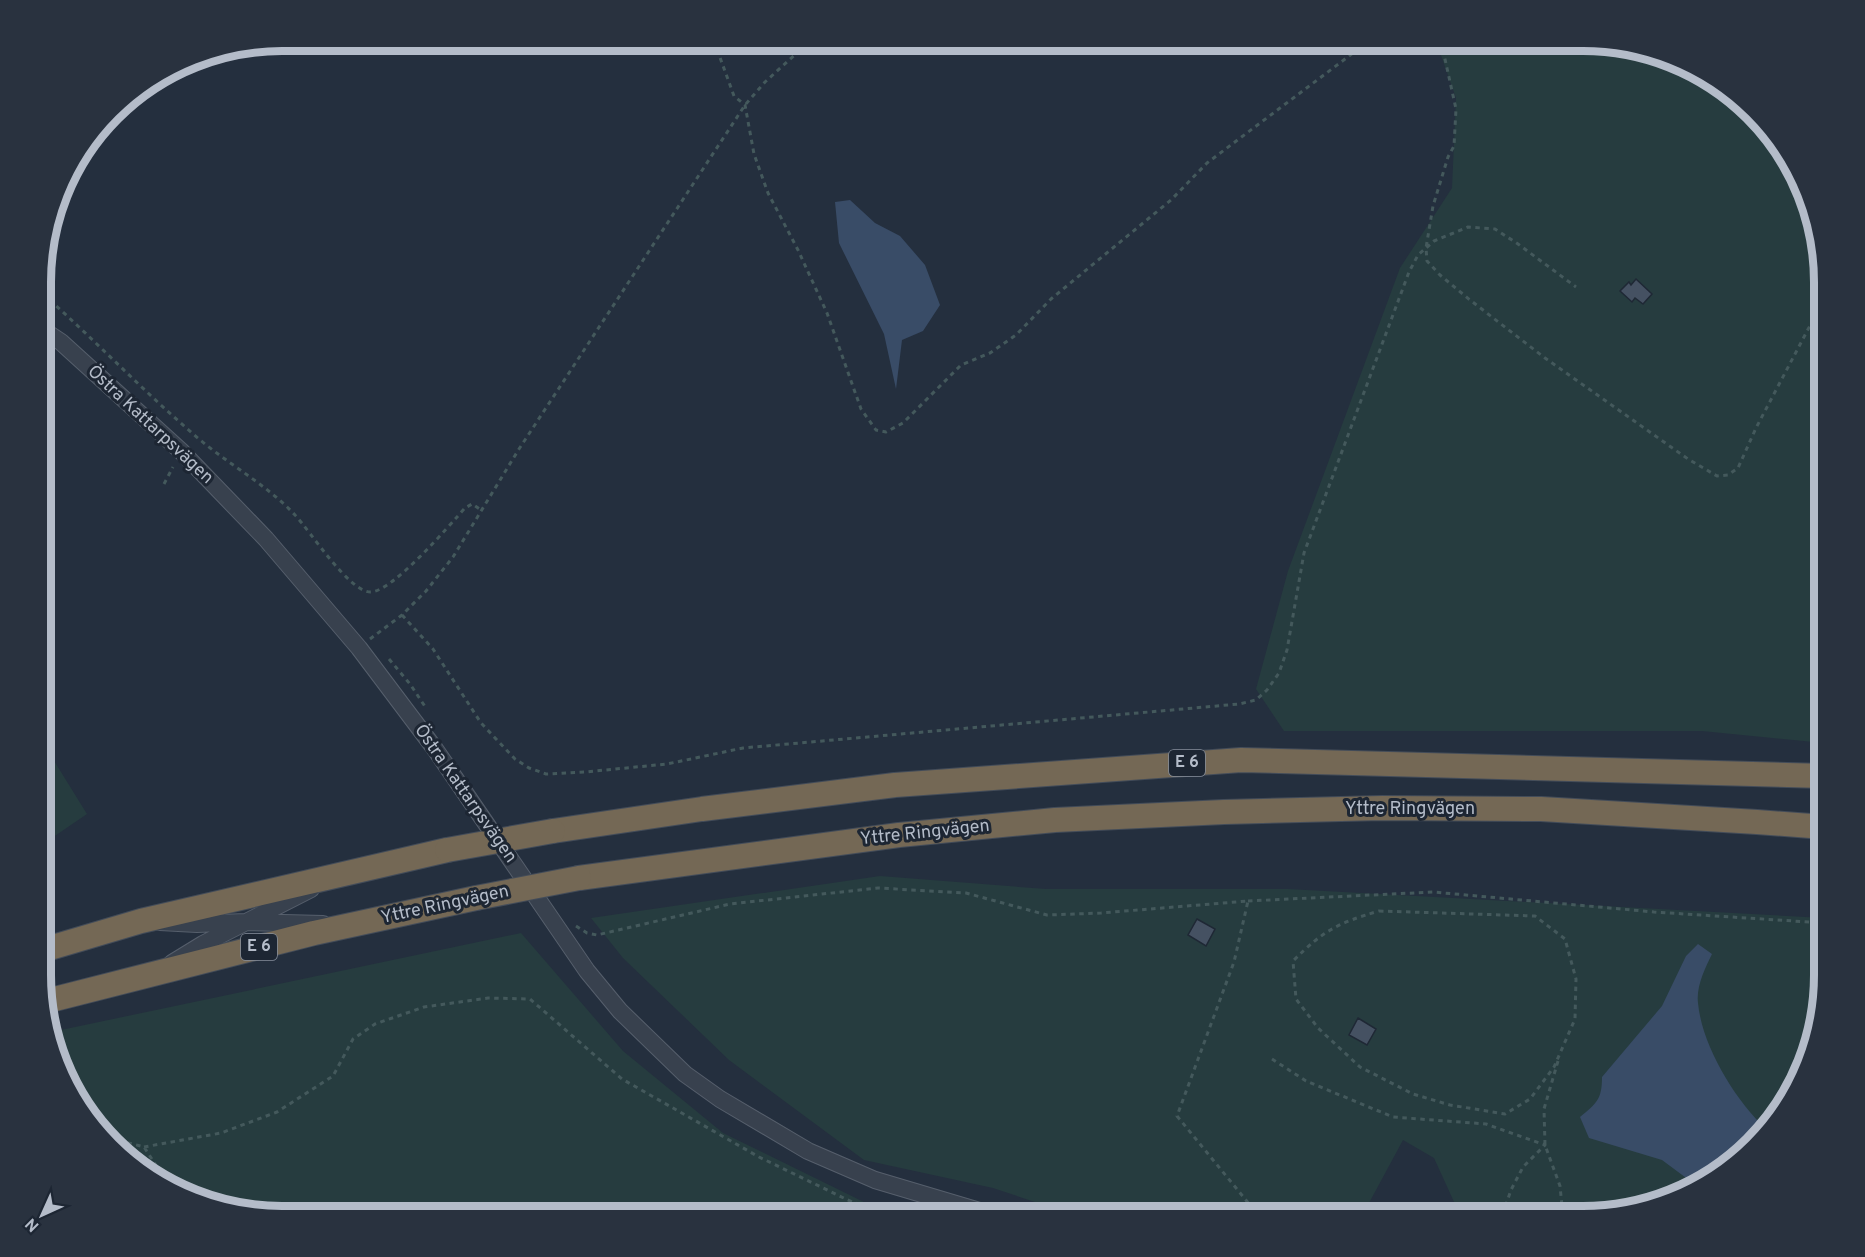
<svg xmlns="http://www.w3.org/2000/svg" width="1865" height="1257" viewBox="0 0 1865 1257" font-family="Overpass,sans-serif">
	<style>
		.green { fill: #263c3f }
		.water { fill: #394c67 }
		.building { fill: #455162; stroke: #1f2835; stroke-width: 1.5 }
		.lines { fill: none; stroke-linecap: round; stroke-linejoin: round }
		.minor-casing { stroke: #565f6c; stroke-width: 18 }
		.highway-casing { stroke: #434c59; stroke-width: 26 }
		.path { stroke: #44595c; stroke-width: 3; stroke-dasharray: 4.5 4.5; stroke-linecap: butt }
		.minor { stroke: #38414e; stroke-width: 16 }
		.highway { stroke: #746855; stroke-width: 24 }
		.highway-bridge-casing { stroke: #434c59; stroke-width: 26; stroke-linecap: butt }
		.highway-bridge { stroke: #746855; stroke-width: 24 }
		.labels { text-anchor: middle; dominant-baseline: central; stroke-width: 6; stroke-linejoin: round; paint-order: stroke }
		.shield { fill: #1d2633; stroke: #878f9c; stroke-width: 1.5 }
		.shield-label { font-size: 16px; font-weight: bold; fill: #b4bcc9 }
		.street-label { font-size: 18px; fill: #b4bcc9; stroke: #1d2633 }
		.rim { fill: none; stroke: #b4bcc9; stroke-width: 8 }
	</style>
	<rect width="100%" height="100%" fill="#242f3e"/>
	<!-- green -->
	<path class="green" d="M1436,41H1598L1661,53L1730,90L1792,162L1824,267V743L1702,731H1284L1256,689L1288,571L1400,268L1452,188L1456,98Z
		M43,743L87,814L43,844Z
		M880,876L1046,889H1288L1824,918V990L1812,1053L1775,1122L1690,1191L1583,1216H1465L1460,1215L1434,1158L1403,1140L1362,1216H1077L993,1188L864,1160L729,1060L623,958L591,918Z
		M521,933L623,1051L723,1133L870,1205L911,1216H267L204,1204L135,1167L73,1096L43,1006V948L61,1030Z"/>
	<!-- water -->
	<path class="water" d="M850,200L875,223L900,236L925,265L940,305L923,331L902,340L896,389L884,334L839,243L835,202Z
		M1698,944L1712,954C1705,968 1696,987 1698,1003C1702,1046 1735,1100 1766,1129L1697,1186L1662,1160L1589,1138L1580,1117C1597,1103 1602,1099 1602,1077L1662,1006L1686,956Z"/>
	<!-- building -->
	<path class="building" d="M1636,279L1652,294L1643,304L1635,298L1632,302L1620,291L1629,282L1631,285Z
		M1197,919L1215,929L1206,946L1188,935Z
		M1358,1018L1376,1029L1367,1045L1349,1035Z"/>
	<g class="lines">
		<!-- minor casing -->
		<g class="minor-casing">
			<path id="minor" d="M43,330L61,342L182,452L266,539L359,648L435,749L587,971L620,1011L685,1074L720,1099L808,1151L875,1180L996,1216
				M160,922L197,924L245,922L323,924
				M172,963L203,944L311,889"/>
		</g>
		<!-- highway casing -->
		<g class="highway-casing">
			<path id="highway" d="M553,831L702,809L895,785L1241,760L1824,776
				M579,878L899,835L1055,820L1224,812L1382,808L1541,809L1757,822L1824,827
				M43,950L141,921L447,850
				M43,1002L314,933L476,898"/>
		</g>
		<!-- path -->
		<path class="path" d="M714,41L734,96L745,105L754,154L768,193L798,250L827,313L861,409L876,430L886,432L903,423L961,365L990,353L1016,335L1051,299L1171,200L1207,163L1369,41
			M1441,41L1456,109L1454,146L1448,157L1433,206L1426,248L1427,261L1440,275L1470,300L1545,358L1688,459L1717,476L1728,475L1738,468L1756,428L1824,299
			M43,294C96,341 145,393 199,439C231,466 267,485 295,515C310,531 350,593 371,592C393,591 449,526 465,508L472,504L481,510
			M164,484L173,467
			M402,615L433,649L481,723L515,759L529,768L546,774L585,772L667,764L743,748L1239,704L1256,700L1267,690L1279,673L1287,650L1304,553L1409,272L1418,255L1434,241L1468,227L1495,229L1518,244L1576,287
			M370,639L402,615L426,591L453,557L519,449L745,105L765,82L810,41
			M389,659L410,684L426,708
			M1248,901L1433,892L1654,912L1824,923
			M1379,911L1535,916L1565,939L1576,979L1575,1019L1554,1067L1530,1099L1505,1114L1450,1105L1413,1094L1360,1067L1318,1028L1296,999L1293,961C1324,930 1338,923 1379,911Z
			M576,926L587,933L597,935L730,904L878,888L966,893L1047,915L1101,913L1248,901L1234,962L1177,1116L1259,1216
			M1272,1059L1306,1081L1393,1117L1486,1124L1545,1145L1523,1167L1511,1190L1502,1216
			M1558,1061L1544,1109L1545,1145L1560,1186L1563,1216
			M110,1138L144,1147L169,1185
			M144,1147L221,1133L277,1112L333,1076L353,1039L375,1024L424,1007L488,998L530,999L622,1079L759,1157L852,1202L897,1216
			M681,1215L684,1216"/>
		<!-- minor -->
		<use href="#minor" class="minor"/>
		<!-- highway -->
		<use href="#highway" class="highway"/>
		<!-- highway-bridge casing -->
		<g class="highway-bridge-casing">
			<path id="highway-bridge" d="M447,850L553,831
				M476,898L579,878"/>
		</g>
		<!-- highway-bridge -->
		<use href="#highway-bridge" class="highway-bridge"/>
	</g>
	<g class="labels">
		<!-- shield labels -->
		<g class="shield">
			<rect x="1169" y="750" width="36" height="26" rx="4.5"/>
			<rect x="241" y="934" width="36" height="26" rx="4.5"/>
		</g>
		<g class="shield-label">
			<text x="1187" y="763">E 6</text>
			<text x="259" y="947">E 6</text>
		</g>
		<!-- street labels -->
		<g class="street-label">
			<text transform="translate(150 425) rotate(43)">Östra Kattarpsvägen</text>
			<text transform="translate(465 794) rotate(55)">Östra Kattarpsvägen</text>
			<text x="1410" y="809">Yttre Ringvägen</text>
			<text transform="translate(925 833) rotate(-6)">Yttre Ringvägen</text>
			<text transform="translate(445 905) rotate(-12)">Yttre Ringvägen</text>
		</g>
	</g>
	<!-- crop -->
	<path d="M0 0H1865V1257H0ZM282 51H1583A231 231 0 0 1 1814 282V975A231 231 0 0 1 1583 1206H282A231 231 0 0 1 51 975V282A231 231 0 0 1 282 51Z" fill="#29323f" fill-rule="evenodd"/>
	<path class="rim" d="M282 51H1583A231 231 0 0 1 1814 282V975A231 231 0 0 1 1583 1206H282A231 231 0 0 1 51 975V282A231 231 0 0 1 282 51Z"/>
	<!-- north arrow -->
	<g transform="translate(42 1215) rotate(225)" stroke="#1d2633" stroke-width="4.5" paint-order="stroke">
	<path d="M0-4.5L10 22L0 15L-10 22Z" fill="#b4bcc9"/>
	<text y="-9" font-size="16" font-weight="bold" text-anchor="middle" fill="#b4bcc9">N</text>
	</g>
</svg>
